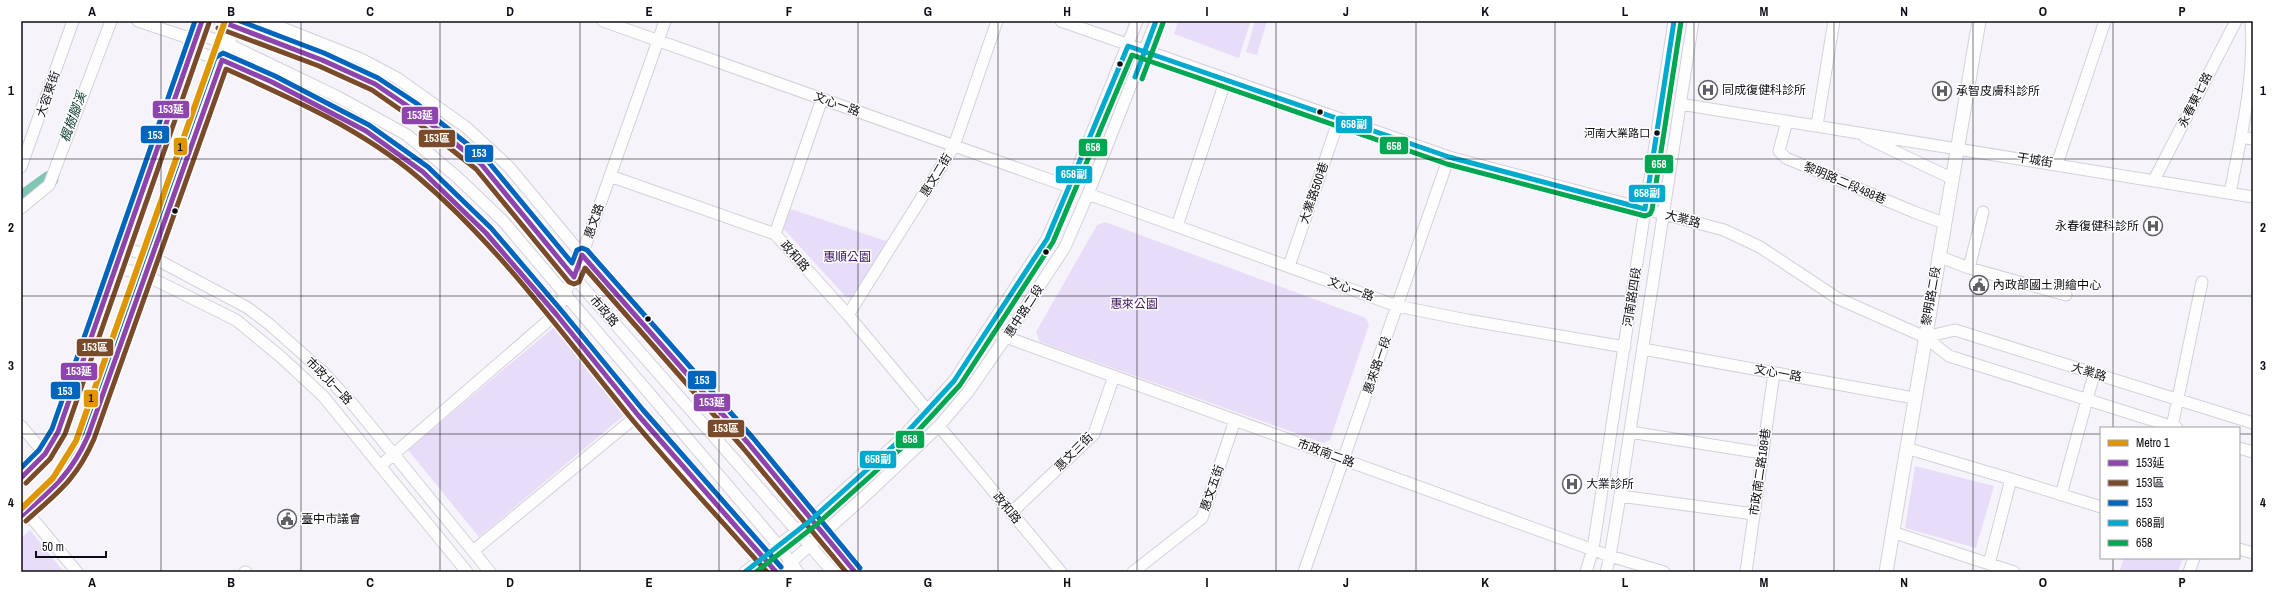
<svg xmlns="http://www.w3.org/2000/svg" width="2274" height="593" viewBox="0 0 2274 593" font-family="'Archivo Narrow','Noto Sans TC',sans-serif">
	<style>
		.green { fill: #e7ddf9 }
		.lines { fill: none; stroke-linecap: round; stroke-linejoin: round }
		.river { stroke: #80c4b3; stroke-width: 17 }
		.minor-casing { stroke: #d4d0d9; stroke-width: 13 }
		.major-casing { stroke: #d4d0d9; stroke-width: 15 }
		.minor { stroke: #fefdfe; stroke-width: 11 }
		.major { stroke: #fefdfe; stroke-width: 13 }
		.bus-1-casing { stroke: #fff; stroke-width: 8 }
		.bus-2-casing { stroke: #fff; stroke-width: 8 }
		.bus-3-casing { stroke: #fff; stroke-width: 8 }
		.bus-4-casing { stroke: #fff; stroke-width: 8 }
		.bus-5-casing { stroke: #fff; stroke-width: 8 }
		.bus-1 { stroke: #8e44ad; stroke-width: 5 }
		.bus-2 { stroke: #7a4b2a; stroke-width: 5 }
		.bus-3 { stroke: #0065bd; stroke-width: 5 }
		.bus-4 { stroke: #00a9ce; stroke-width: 5 }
		.bus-5 { stroke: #00a651; stroke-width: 5 }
		.metro-1-casing { stroke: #fff; stroke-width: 9 }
		.metro-1 { stroke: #e09602; stroke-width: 6 }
		.grid { fill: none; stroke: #0f0b15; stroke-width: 1; stroke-opacity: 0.55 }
		.bus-dot { fill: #0f0b15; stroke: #fff; stroke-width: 1.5 }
		.labels { text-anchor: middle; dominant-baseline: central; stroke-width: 3; stroke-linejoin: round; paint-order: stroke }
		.bus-label { font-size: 11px; fill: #0f0b15; stroke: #fff; text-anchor: end }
		.poi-label { font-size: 12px; fill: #0f0b15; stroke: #fff; text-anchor: start }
		.street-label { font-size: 12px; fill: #0f0b15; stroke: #fff }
		.park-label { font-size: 12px; fill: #3a1161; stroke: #fff }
		.water-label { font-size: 13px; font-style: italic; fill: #0b382d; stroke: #fff }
		.line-badge { stroke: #fff; stroke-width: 1.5 }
		.badge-label { font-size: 11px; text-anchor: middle; font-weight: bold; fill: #fff }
		.pale-badge-label { font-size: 11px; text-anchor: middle; font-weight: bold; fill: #111 }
		.neatline { fill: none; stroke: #0f0b15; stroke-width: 1.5 }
		.grid-label { font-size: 13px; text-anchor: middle; font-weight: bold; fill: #0f0b15 }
	</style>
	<rect width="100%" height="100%" fill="#f6f4fa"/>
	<!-- green -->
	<path class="green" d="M1178,21H1244L1250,23L1239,58L1174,34Z
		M1255,21H1267L1257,55L1246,52Z
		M788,208L889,242L854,297L847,298L781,226Z
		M1105,222L1366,318L1369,325L1330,440L1323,443L1040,342L1036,332L1097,225Z
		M554,327L628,412L479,537L408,450Z
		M1915,466L1994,486L1976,548L1905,528Z
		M30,530L64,572H21V538Z
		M2124,558H2183L2178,572H2119Z"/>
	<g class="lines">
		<!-- river -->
		<path class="river" d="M21,200L50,179"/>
		<!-- minor casing -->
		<g class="minor-casing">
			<path id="minor" d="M138,21L186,37L198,34L228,44L338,97L407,135L457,177L503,221L778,545L798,572
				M220,21L322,60L375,84L438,128L481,164L574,277L833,572
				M265,21L361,59L397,78L467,128L509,167L582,255L748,443L855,572
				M603,21L1070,187
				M1061,21L1449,157L1724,230L1760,247L1837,298L1925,337L1949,356L2177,428
				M189,43L192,50C238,65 280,86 323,109C358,127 394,147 424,173C504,243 569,330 637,412C682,467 732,517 776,572
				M1680,104L2253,197
				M1787,121L1779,151L1786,158L1914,212L1944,223
				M1817,125L1834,21
				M1865,137L1953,179
				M2241,137L2253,139
				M2057,164L2105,21
				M21,167L73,21
				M610,176L775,234L848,315L928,411
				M2154,180L2236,21
				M2230,193C2241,136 2255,79 2251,21
				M1088,194L1397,306L1467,320L1625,347
				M21,208L49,185L111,21
				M1177,226L1226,79
				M775,234L822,99
				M122,247L152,257L248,308L269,324L322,371L355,407L490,572
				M1938,256L1969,268L2066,295
				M1289,266L1339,119
				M115,267L145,275L236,320L281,357L323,396L467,572
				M1969,268L1983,212
				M848,315L954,146L997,21
				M989,331L1610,556L1664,572
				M1925,337L1955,330L2253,423
				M1643,349L1914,398
				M21,426L45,454
				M939,426L1061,572
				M2172,427L2202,282
				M1630,432L1762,453
				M1906,448L2011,479L1989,564
				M2239,448L2253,452
				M380,466L556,314L582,255L665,21
				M2011,479L2101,507
				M2061,495L2094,374
				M1620,496L1754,514
				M26,511L77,572
				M1011,513L1094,434L1114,376
				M1892,532L2014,572
				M2239,549L2253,553
				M473,551L638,415
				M245,572H246
				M745,572L811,520L900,440L954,381L1047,239L1070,187L1137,21
				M780,572L865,496L939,426L968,392L1006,337L1065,247L1088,194L1156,21
				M1133,572L1202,518L1235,420
				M1304,572L1449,157
				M1586,572L1593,549L1674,21
				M1606,572L1610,556L1620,496L1693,21
				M1746,572L1774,373
				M2189,572L2194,558"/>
		</g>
		<!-- major casing -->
		<g class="major-casing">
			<path id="major" d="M21,478L45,454L58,432L202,21
				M21,516L62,480L77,460L88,436L236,21
				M1886,572L1979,21"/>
		</g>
		<!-- minor -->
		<use href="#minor" class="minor"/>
		<!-- major -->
		<use href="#major" class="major"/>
		<!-- bus-1 casing -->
		<g class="bus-1-casing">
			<path id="bus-1" d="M220,21L322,60L375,84L412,109L481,164L574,277L582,255L748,443L855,572
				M21,478L45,454L58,432L202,21
				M21,516C53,488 70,476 88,436L222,60L272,82L366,131L423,172L486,233L556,314L638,415L776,572"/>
		</g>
		<!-- bus-2 casing -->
		<g class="bus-2-casing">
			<path id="bus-2" d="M218,28L319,66L372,90L408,115L476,169L569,282L574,284L579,282L585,268L743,448L846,572
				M26,483L50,459L65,434L209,23
				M26,521C58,492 76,480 94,439L226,69C293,99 363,130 419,178C499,246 564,336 630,417C674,470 721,520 767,572"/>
		</g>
		<!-- bus-3 casing -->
		<g class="bus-3-casing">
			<path id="bus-3" d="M240,21L324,53L378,78L416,103L486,159L572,263L577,250L582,248L587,250L753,438L860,568
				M21,468L39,450L52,429L195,21
				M21,507C50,482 65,469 82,433L215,58L223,53L275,76L369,125L428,167L491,228L561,310L643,410L781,567"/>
		</g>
		<!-- bus-4 casing -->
		<g class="bus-4-casing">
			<path id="bus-4" d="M1135,77L1156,21
				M745,572L811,520L900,440L954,381L1047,239L1128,46L1449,157L1645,209L1674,21"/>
		</g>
		<!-- bus-5 casing -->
		<g class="bus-5-casing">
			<path id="bus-5" d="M1142,79L1163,23
				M756,572L816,525L905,445L960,385L1053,242L1132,55L1447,164L1645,216L1650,214L1652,210L1681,22"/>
		</g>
		<!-- bus-1 -->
		<use href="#bus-1" class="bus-1"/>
		<!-- bus-2 -->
		<use href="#bus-2" class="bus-2"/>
		<!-- bus-3 -->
		<use href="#bus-3" class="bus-3"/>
		<!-- bus-4 -->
		<use href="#bus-4" class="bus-4"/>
		<!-- bus-5 -->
		<use href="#bus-5" class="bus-5"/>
		<!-- metro-1 casing -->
		<g class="metro-1-casing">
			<path id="metro-1" d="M21,509L53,478L76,441L225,21"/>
		</g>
		<!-- metro-1 -->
		<use href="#metro-1" class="metro-1"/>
	</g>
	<!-- grid -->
	<path class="grid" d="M161,21V572M301,21V572M440,21V572M580,21V572M719,21V572M858,21V572M998,21V572M1137,21V572M1276,21V572M1416,21V572M1555,21V572M1694,21V572M1834,21V572M1973,21V572M2113,21V428M21,159H2253M21,296H2253M21,434H2101M2239,434H2253M2113,558V572"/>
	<!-- icons -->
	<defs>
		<g id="hospital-ring" transform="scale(1)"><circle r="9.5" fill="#fff" stroke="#605d65" stroke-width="1.5"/><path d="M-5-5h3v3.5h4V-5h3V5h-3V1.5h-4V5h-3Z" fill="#605d65"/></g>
		<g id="civic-ring" transform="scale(1)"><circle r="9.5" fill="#fff" stroke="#605d65" stroke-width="1.5"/><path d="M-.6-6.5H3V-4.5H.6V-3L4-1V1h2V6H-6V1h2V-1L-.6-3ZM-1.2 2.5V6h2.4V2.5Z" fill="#605d65"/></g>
	</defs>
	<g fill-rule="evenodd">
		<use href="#hospital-ring" x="1708" y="90"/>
		<use href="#hospital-ring" x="1942" y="91"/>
		<use href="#hospital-ring" x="2153" y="226"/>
		<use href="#civic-ring" x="1979" y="285"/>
		<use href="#hospital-ring" x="1572" y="484"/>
		<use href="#civic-ring" x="287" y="519"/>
	</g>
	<!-- markers -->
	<g class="bus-dot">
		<circle cx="1120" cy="64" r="3.5"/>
		<circle cx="1320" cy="112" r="3.5"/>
		<circle cx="1657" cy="133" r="3.5"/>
		<circle cx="175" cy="211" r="3.5"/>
		<circle cx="1046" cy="252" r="3.5"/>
		<circle cx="648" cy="319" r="3.5"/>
	</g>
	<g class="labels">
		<!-- bus labels -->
		<g class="bus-label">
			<text x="1650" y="133">河南大業路口</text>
		</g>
		<!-- poi labels -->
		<g class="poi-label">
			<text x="1722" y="90">同成復健科診所</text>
			<text x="1956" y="91">承智皮膚科診所</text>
			<text x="2139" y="226" text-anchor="end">永春復健科診所</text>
			<text x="1993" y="285">內政部國土測繪中心</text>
			<text x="1586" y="484">大業診所</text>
			<text x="301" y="519">臺中市議會</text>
		</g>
		<!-- street labels -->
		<g class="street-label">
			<text transform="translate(48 94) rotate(-71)">大容東街</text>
			<text transform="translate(2195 100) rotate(-63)">永春東七路</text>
			<text transform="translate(837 104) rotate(20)">文心一路</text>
			<text transform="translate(2035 160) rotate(9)">干城街</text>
			<text transform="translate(936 175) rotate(-58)">惠文二街</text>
			<text transform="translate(1845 183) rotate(23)">黎明路二段488巷</text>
			<text transform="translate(1314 193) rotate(-71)">大業路500巷</text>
			<text transform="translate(1683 219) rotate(15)">大業路</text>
			<text transform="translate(594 221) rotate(-71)">惠文路</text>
			<text transform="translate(795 256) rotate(48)">政和路</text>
			<text transform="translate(1351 289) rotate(20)">文心一路</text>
			<text transform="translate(1931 296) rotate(-80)">黎明路二段</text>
			<text transform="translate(1632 297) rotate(-81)">河南路四段</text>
			<text transform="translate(604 311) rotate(49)">市政路</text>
			<text transform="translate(1024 311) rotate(-57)">惠中路二段</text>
			<text transform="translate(1377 365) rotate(-71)">惠來路一段</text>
			<text transform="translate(2089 372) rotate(17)">大業路</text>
			<text transform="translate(1778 373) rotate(10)">文心一路</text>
			<text transform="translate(329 381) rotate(46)">市政北一路</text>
			<text transform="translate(1074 452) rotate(-45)">惠文三街</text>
			<text transform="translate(1326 453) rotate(20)">市政南二路</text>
			<text transform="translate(1760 472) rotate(-82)">市政南二路189巷</text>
			<text transform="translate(1212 488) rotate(-71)">惠文五街</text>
			<text transform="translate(1007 508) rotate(50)">政和路</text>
		</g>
		<!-- park labels -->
		<g class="park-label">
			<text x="847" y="257">惠順公園</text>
			<text x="1134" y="304">惠來公園</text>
		</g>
		<!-- water labels -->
		<g class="water-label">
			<text transform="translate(73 117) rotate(-70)">楓樹腳溪</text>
		</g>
	</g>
	<g class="line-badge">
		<rect x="152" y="100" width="38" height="19" rx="4" fill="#8e44ad"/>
		<rect x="401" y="106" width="38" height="19" rx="4" fill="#8e44ad"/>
		<rect x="1335" y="115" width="38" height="19" rx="4" fill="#00a9ce"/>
		<rect x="140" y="125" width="30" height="19" rx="4" fill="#0065bd"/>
		<rect x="418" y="129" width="38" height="19" rx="4" fill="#7a4b2a"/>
		<rect x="1379" y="136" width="30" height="19" rx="4" fill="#00a651"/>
		<rect x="173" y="137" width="15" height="19" rx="4" fill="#e09602"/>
		<rect x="1078" y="138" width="30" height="19" rx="4" fill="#00a651"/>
		<rect x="464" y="144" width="30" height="19" rx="4" fill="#0065bd"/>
		<rect x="1644" y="154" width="30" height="20" rx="4" fill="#00a651"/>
		<rect x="1055" y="165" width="38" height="19" rx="4" fill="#00a9ce"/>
		<rect x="1628" y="184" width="38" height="19" rx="4" fill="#00a9ce"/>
		<rect x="76" y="338" width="38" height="19" rx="4" fill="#7a4b2a"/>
		<rect x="60" y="362" width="38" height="19" rx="4" fill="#8e44ad"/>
		<rect x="687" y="370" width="30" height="20" rx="4" fill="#0065bd"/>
		<rect x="50" y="381" width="31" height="19" rx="4" fill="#0065bd"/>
		<rect x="83" y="389" width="16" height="19" rx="4" fill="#e09602"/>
		<rect x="693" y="393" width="38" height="19" rx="4" fill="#8e44ad"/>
		<rect x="707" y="419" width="38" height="19" rx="4" fill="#7a4b2a"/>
		<rect x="895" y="430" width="30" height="19" rx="4" fill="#00a651"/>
		<rect x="859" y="450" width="38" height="19" rx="4" fill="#00a9ce"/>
	</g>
	<g class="badge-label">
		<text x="171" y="113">153延</text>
		<text x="420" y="119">153延</text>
		<text x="1354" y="128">658副</text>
		<text x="155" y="139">153</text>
		<text x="437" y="142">153區</text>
		<text x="1394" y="150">658</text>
		<text x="1093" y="151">658</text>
		<text x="479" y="157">153</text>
		<text x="1659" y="168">658</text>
		<text x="1074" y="178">658副</text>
		<text x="1647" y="197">658副</text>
		<text x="95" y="351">153區</text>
		<text x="79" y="375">153延</text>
		<text x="702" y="384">153</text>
		<text x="65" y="395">153</text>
		<text x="712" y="406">153延</text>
		<text x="726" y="432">153區</text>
		<text x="910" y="443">658</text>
		<text x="878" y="463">658副</text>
	</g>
	<g class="pale-badge-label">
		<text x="180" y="151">1</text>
		<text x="91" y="402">1</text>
	</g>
	<!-- border -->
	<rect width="2274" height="593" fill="none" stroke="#ffffff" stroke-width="44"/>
	<!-- legend -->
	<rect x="2100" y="427" width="140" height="132" fill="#ffffff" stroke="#9f9da1"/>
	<rect x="2108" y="440" width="20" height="6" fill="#e09602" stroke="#9f9da1"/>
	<text x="2136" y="447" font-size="12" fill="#0f0b15">Metro 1</text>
	<rect x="2108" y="460" width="20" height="6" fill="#8e44ad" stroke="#9f9da1"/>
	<text x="2136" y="467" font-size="12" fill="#0f0b15">153延</text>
	<rect x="2108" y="480" width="20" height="6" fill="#7a4b2a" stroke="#9f9da1"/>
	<text x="2136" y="487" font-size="12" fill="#0f0b15">153區</text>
	<rect x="2108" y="500" width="20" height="6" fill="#0065bd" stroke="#9f9da1"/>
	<text x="2136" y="507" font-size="12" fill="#0f0b15">153</text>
	<rect x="2108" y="520" width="20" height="6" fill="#00a9ce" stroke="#9f9da1"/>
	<text x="2136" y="527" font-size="12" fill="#0f0b15">658副</text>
	<rect x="2108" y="540" width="20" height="6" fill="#00a651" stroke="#9f9da1"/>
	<text x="2136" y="547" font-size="12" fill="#0f0b15">658</text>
	<!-- scale -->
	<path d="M36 551v6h70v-6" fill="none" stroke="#0f0b15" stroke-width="2"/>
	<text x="42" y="551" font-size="12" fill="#0f0b15" stroke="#ffffff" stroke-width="3" paint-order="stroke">50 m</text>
	<rect x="22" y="22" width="2230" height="549" class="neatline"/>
	<g class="grid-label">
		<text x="92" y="16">A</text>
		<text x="231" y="16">B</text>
		<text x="370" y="16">C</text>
		<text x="510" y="16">D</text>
		<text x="649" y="16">E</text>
		<text x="789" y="16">F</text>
		<text x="928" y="16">G</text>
		<text x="1067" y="16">H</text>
		<text x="1207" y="16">I</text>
		<text x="1346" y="16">J</text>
		<text x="1485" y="16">K</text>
		<text x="1625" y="16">L</text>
		<text x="1764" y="16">M</text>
		<text x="1904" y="16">N</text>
		<text x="2043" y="16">O</text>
		<text x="2182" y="16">P</text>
		<text x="11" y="95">1</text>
		<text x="2263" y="95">1</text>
		<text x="11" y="232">2</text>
		<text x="2263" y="232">2</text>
		<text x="11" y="370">3</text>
		<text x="2263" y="370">3</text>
		<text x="11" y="507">4</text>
		<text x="2263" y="507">4</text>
		<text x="92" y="587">A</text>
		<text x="231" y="587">B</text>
		<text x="370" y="587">C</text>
		<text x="510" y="587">D</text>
		<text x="649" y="587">E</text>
		<text x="789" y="587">F</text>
		<text x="928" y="587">G</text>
		<text x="1067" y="587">H</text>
		<text x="1207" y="587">I</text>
		<text x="1346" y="587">J</text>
		<text x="1485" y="587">K</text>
		<text x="1625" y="587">L</text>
		<text x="1764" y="587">M</text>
		<text x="1904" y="587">N</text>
		<text x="2043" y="587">O</text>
		<text x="2182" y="587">P</text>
	</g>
</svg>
